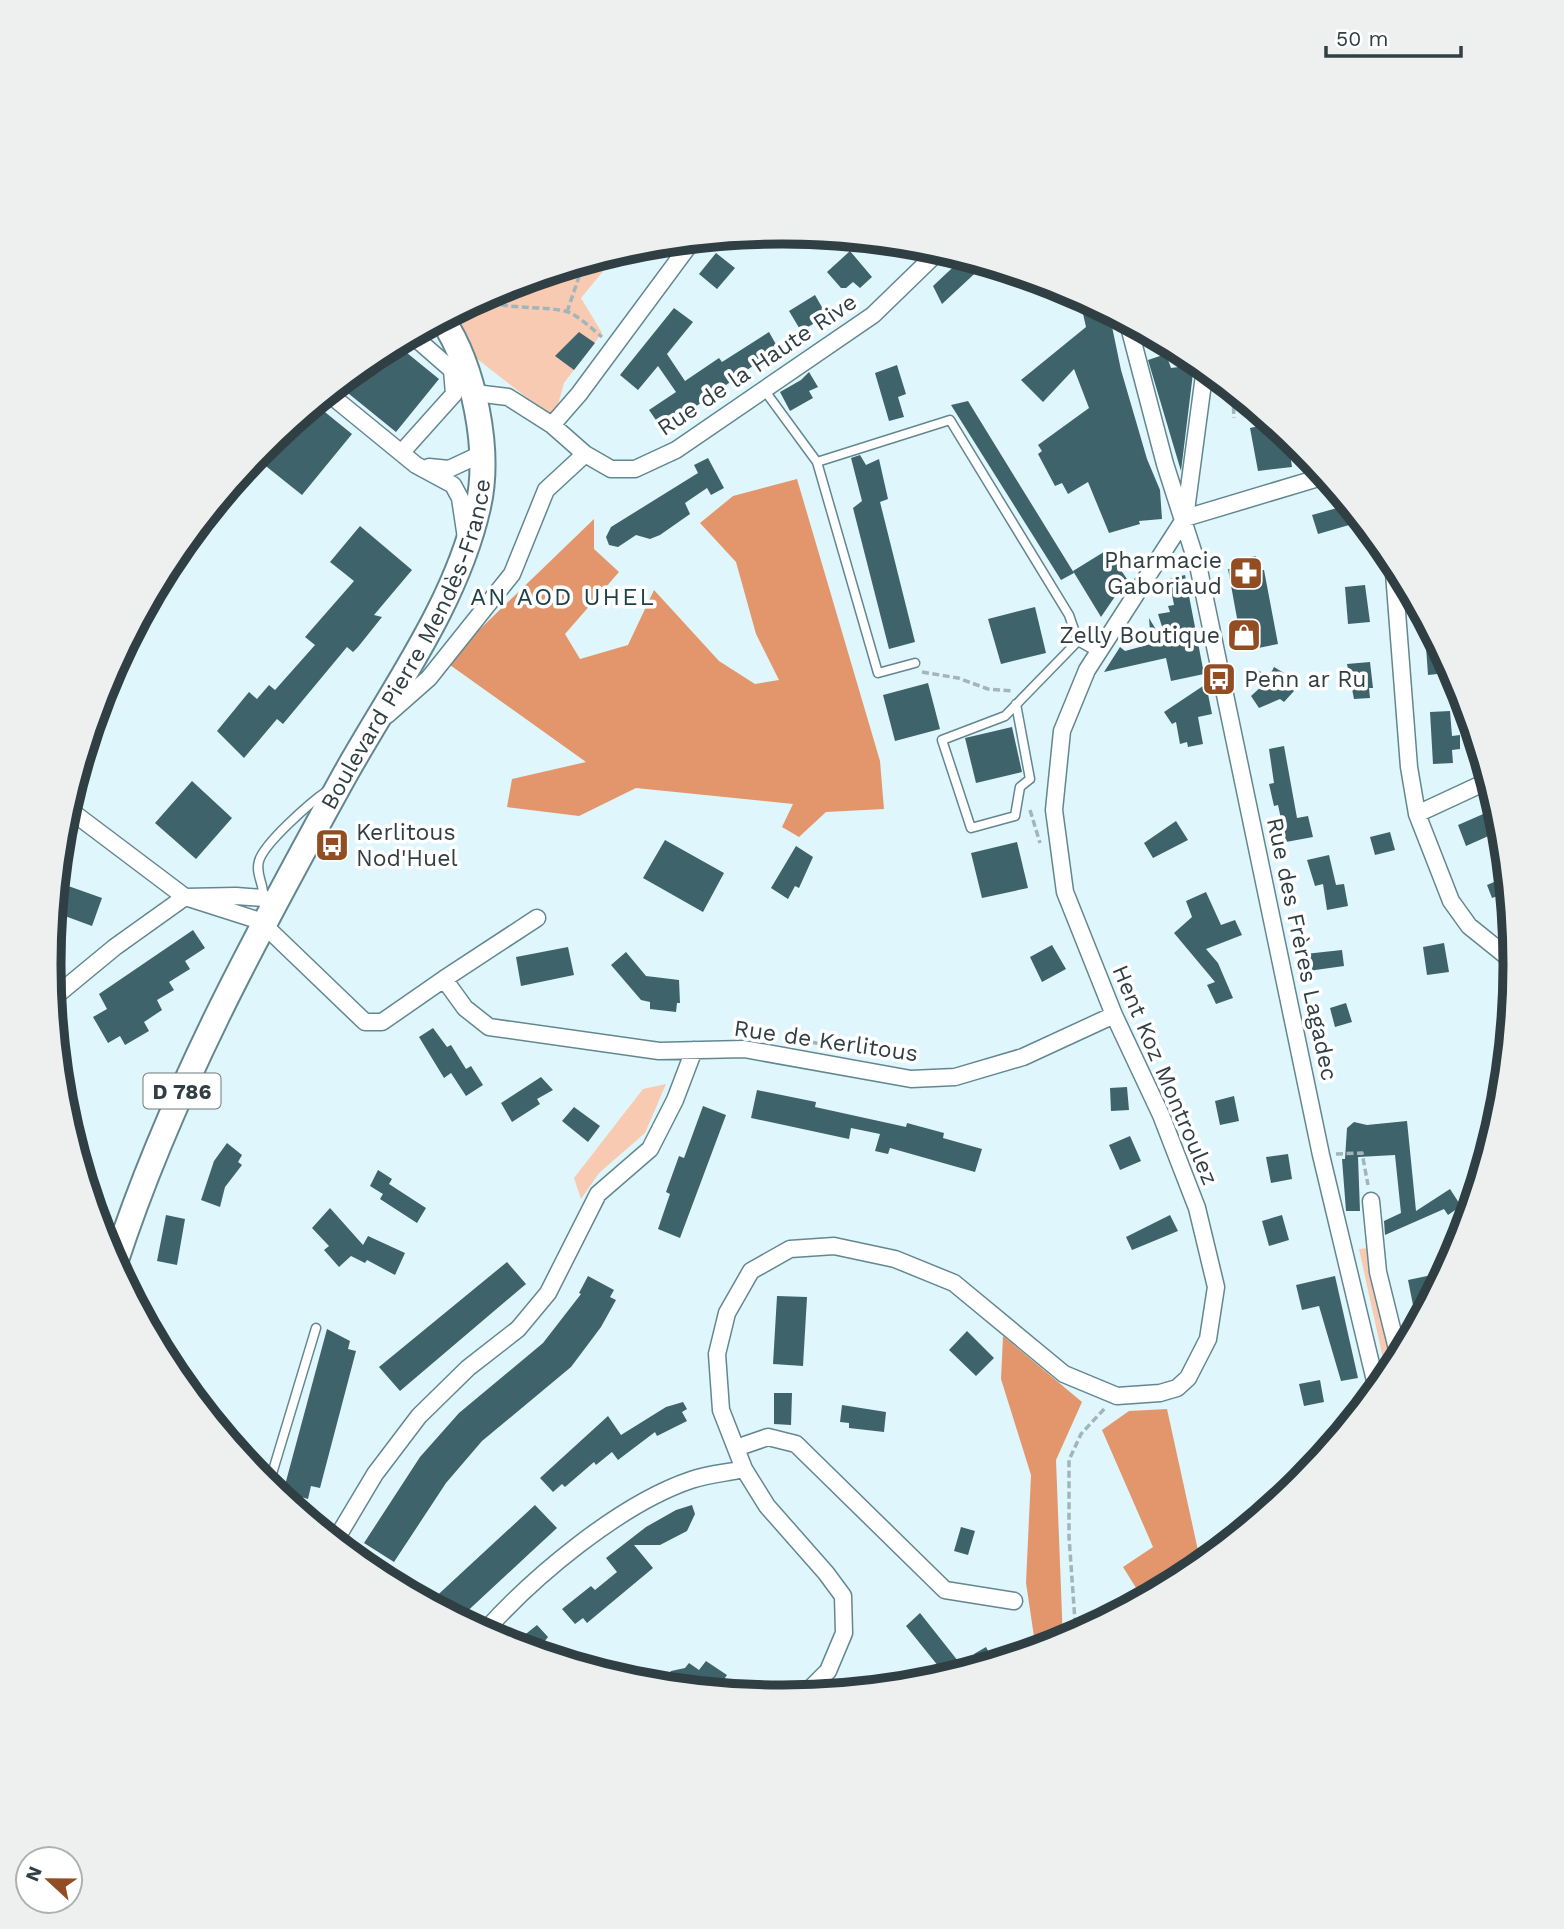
<svg xmlns="http://www.w3.org/2000/svg" width="1564" height="1929" viewBox="0 0 1564 1929" font-family="'Work Sans',sans-serif">
	<style>
		.green { fill: #f8cab1 }
		.forest { fill: #e3966c }
		.building { fill: #3f636b }
		.lines { fill: none; stroke-linecap: round; stroke-linejoin: round }
		.service-casing { stroke: #638790; stroke-width: 11 }
		.minor-casing { stroke: #638790; stroke-width: 19 }
		.primary-casing { stroke: #638790; stroke-width: 28 }
		.path { stroke: #a1b6bb; stroke-width: 3.5; stroke-dasharray: 7 3.5; stroke-linecap: butt }
		.service { stroke: #fff; stroke-width: 8 }
		.minor { stroke: #fff; stroke-width: 16 }
		.primary { stroke: #fff; stroke-width: 24 }
		.labels { text-anchor: middle; dominant-baseline: central; stroke-width: 7; stroke-linejoin: round; paint-order: stroke }
		.shield { fill: #fff; stroke: #6e797b; stroke-width: 2 }
		.shield-label { font-size: 21px; font-weight: bold; fill: #303f43 }
		.street-label { font-size: 23px; fill: #303f43; stroke: #fff }
		.poi-label { font-size: 23px; fill: #303f43; stroke: #fff; text-anchor: end }
		.neighbourhood-label { font-size: 24px; letter-spacing: 2px; fill: #1f424a; stroke: #fff }
		.rim { fill: none; stroke: #303f43; stroke-width: 9 }
	</style>
	<rect width="100%" height="100%" fill="#dff6fc"/>
	<!-- green -->
	<path class="green" d="M619,252L581,298L602,333L564,383L554,419L476,358L455,312L502,287Z
		M666,1084L645,1133L599,1173L581,1199L574,1178L643,1089Z
		M1369,1248L1394,1367L1387,1377L1359,1249Z"/>
	<!-- forest -->
	<path class="forest" d="M797,479L880,761L884,809L826,812L799,837L782,827L793,804L636,788L579,816L507,807L512,779L586,762L450,665L480,629L594,519V549L619,572L565,634L580,659L628,645L654,590L719,661L755,684L779,680L756,634L736,562L700,523L733,496Z
		M1003,1336L1082,1402L1056,1460L1063,1641L1036,1650L1026,1583L1031,1475L1001,1379Z
		M1167,1409L1201,1564L1143,1599L1123,1567L1153,1547L1102,1430L1129,1411Z"/>
	<!-- building -->
	<path class="building" d="M850,251L872,277L860,288L853,282L846,288H841L827,272Z
		M716,253L735,268L717,289L699,274Z
		M964,257L985,264L942,304L933,286Z
		M815,295L827,316L801,331L789,311Z
		M1079,296L1109,312L1121,370L1147,459L1160,490L1162,519L1139,521L1140,524L1109,533L1088,482L1068,494L1062,483L1055,486L1038,454L1042,451L1038,445L1089,408L1074,369L1043,402L1021,380L1086,327Z
		M674,308L693,322L667,354L685,381L719,358L722,362L769,332L778,348L674,422L672,418L660,426L649,410L676,392L658,366L638,390L620,375Z
		M579,332L595,343L574,370L555,356Z
		M396,344L439,379L396,432L338,385L375,355Z
		M1166,354L1171,368L1194,365L1181,471L1148,360Z
		M897,365L906,394L898,397L904,417L889,421L875,373Z
		M809,372L818,387L809,391L813,398L790,411L780,392L801,380Z
		M968,401L1074,573L1061,580L951,405Z
		M315,404L352,434L302,495L262,463L300,416Z
		M1272,423L1304,451L1290,453L1292,467L1258,471L1250,428Z
		M860,455L866,465L879,459L888,499L880,502L915,642L889,649L853,508L862,501L851,458Z
		M708,458L724,488L711,495L707,488L685,503L690,514L660,535L650,539L636,535L618,547L609,545L606,537L611,527L698,473L694,465Z
		M1348,505L1356,523L1318,534L1312,515Z
		M360,526L412,570L374,615L382,617L358,647L353,652L347,647L283,724L277,719L244,758L217,731L249,692L257,699L269,685L275,690L315,645L305,637L354,581L330,562Z
		M1107,550L1127,579L1101,617L1073,571Z
		M1256,556L1259,570H1264L1278,644L1243,651L1228,569L1234,568L1232,560Z
		M1185,575L1204,674L1171,681L1166,658L1104,672L1120,647L1125,651L1151,644L1149,618L1161,638L1165,636L1158,614L1170,612L1168,606L1174,605L1169,579Z
		M1365,585L1370,622L1348,624L1345,587Z
		M1035,607L1046,653L1001,664L988,619Z
		M1424,618L1447,660V673L1428,675Z
		M1370,662L1373,688H1369L1370,698L1354,699L1347,664Z
		M1274,667L1289,676L1284,685L1294,691L1284,702L1280,699L1259,708L1251,696L1263,685L1251,676L1256,669L1269,677Z
		M928,683L940,729L895,741L883,695Z
		M1206,684L1212,714L1198,717L1203,744L1188,747L1187,742L1180,744L1176,722L1172,724L1164,712Z
		M1450,711L1452,736L1460,735V749L1452,750L1453,763L1433,764L1430,712Z
		M1012,727L1022,772L976,783L965,738Z
		M1284,746L1297,818L1308,816L1313,837L1286,842L1278,805L1274,806L1269,784L1274,783L1269,749Z
		M192,781L232,818L196,859L155,823Z
		M1497,808L1502,830L1466,846L1458,825Z
		M1176,821L1188,840L1153,858L1144,843Z
		M1390,832L1395,850L1375,855L1370,837Z
		M665,840L724,873L703,912L643,878Z
		M1017,842L1028,888L982,898L971,853Z
		M796,846L813,857L799,888L795,886L788,899L771,888Z
		M1329,855L1336,885L1344,884L1348,906L1327,910L1323,884L1315,886L1307,860Z
		M1506,877L1508,892L1492,898L1487,885Z
		M57,882L102,898L92,926L54,912Z
		M1206,892L1221,925L1235,920L1242,935L1206,949L1218,963L1233,998L1216,1004L1207,985L1215,982L1174,933L1192,917L1186,901Z
		M193,930L205,948L185,961L190,969L169,982L174,990L157,1000L162,1010L144,1022L149,1031L125,1045L120,1036L108,1043L93,1017L107,1009L99,994Z
		M1444,943L1449,972L1427,975L1423,947Z
		M1052,945L1066,969L1042,982L1030,957Z
		M568,947L574,975L521,986L516,957Z
		M1342,950L1344,966L1308,971L1305,954Z
		M626,952L646,976L679,980L680,1003H677L676,1012L650,1009V1002L641,1000L611,965Z
		M1346,1003L1352,1022L1335,1027L1330,1008Z
		M433,1028L447,1047L451,1045L466,1069L471,1066L483,1085L466,1096L451,1073L444,1078L419,1037Z
		M541,1077L553,1090L537,1099L540,1104L512,1122L501,1103Z
		M1127,1087L1129,1110L1111,1111L1110,1088Z
		M757,1090L816,1102L815,1107L906,1127L907,1123L944,1133L943,1138L982,1149L975,1172L890,1148L888,1154L875,1151L880,1134L851,1128L849,1139L751,1118Z
		M1234,1096L1239,1121L1220,1125L1215,1101Z
		M703,1106L726,1115L680,1238L658,1229L670,1194L666,1192L679,1156L684,1158Z
		M574,1107L600,1126L588,1142L562,1121Z
		M1407,1121L1416,1211L1450,1189L1461,1206L1448,1215L1444,1209L1385,1235L1384,1221L1401,1213L1395,1155L1358,1157L1360,1211H1346L1342,1159H1345L1347,1128L1354,1122L1367,1125Z
		M1130,1136L1141,1161L1120,1170L1109,1145Z
		M227,1143L242,1155L238,1162L242,1165L225,1187L220,1207L201,1200L214,1161Z
		M1288,1154L1292,1179L1271,1183L1266,1157Z
		M378,1170L392,1179L389,1184L426,1208L417,1223L380,1199L383,1194L370,1186Z
		M330,1208L363,1245L368,1236L405,1253L395,1275L367,1260L365,1263L351,1256L339,1267L324,1250L329,1246L312,1228Z
		M166,1215L185,1219L177,1265L157,1261Z
		M1170,1215L1178,1231L1132,1250L1126,1237Z
		M1282,1215L1289,1240L1269,1246L1262,1221Z
		M507,1262L526,1284L400,1391L379,1367Z
		M588,1276L614,1290L610,1297L616,1300L601,1327L571,1367L482,1441L446,1483L394,1562L364,1543L420,1457L459,1413L543,1343L581,1294L579,1293Z
		M1335,1276L1358,1378L1341,1381L1319,1306L1302,1310L1296,1285Z
		M1427,1276L1431,1297L1429,1301L1413,1305L1408,1280Z
		M777,1296L807,1297L803,1366L773,1364Z
		M327,1329L350,1341L348,1349L356,1351L320,1488L311,1486L308,1499L298,1496L285,1485Z
		M967,1331L994,1358L976,1376L949,1350Z
		M1320,1380L1324,1402L1304,1406L1299,1384Z
		M774,1393H792L791,1425L774,1424Z
		M683,1402L687,1409L682,1412L687,1421L657,1436L655,1432L618,1460L612,1452L596,1465L594,1462L565,1487L562,1484L553,1492L540,1478L608,1416L621,1435L666,1407Z
		M842,1405L886,1412L884,1432L849,1428V1423L840,1422Z
		M535,1505L557,1528L531,1552L460,1618L454,1612L451,1615L429,1603Z
		M692,1505L695,1514L687,1531L660,1545H634L653,1568L587,1623L583,1618L575,1624L562,1609L591,1586L595,1590L617,1572L606,1558L646,1527L676,1510Z
		M961,1527L975,1531L968,1555L954,1551Z
		M920,1613L958,1661L943,1672L906,1626Z
		M537,1625L548,1637L536,1652L512,1645Z
		M986,1647L994,1662L980,1667L974,1654Z
		M706,1661L727,1675L716,1691L677,1687L665,1679L671,1671L685,1668L689,1663L699,1670Z"/>
	<g class="lines">
		<!-- service casing -->
		<g class="service-casing">
			<path id="service" d="M765,391L817,462L878,673L915,663
				M817,462L950,420L1069,615L1078,641L1005,716L942,740L971,828L1015,816L1020,787L1030,779L1016,704
				M1078,641L1099,653
				M263,898C265,885 255,875 259,861C264,843 311,802 327,791
				M268,1487L316,1328"/>
		</g>
		<!-- minor casing -->
		<g class="minor-casing">
			<path id="minor" d="M1128,323L1165,464L1199,570L1321,1155L1377,1389
				M328,393L416,465L453,485L460,498L466,538
				M475,393L508,397L552,425L585,454L611,469H635L676,450L873,315L940,250
				M552,425L579,394L693,240
				M402,452L454,394L452,370L412,335
				M429,467L449,469L481,454
				M1185,518L1325,476
				M1393,560L1409,767L1417,814L1488,781
				M387,715L429,678L512,574L546,490L585,454
				M67,808L185,897L254,919L264,925L365,1022H382L444,979
				M1417,814L1451,901L1469,926L1515,963
				M537,918L444,979L465,1008L489,1027L659,1051L744,1049L911,1079L955,1077L1023,1057L1114,1015
				M52,999L115,947L185,897L236,896L263,898L276,904
				M1371,1201L1378,1272L1399,1357
				M736,1448L768,1437L796,1444L945,1590L1014,1601
				M335,1541L375,1474L419,1416L468,1368L518,1329L548,1293L598,1194L650,1149L675,1100L694,1050
				M484,1632C534,1576 620,1504 691,1480C708,1474 727,1473 744,1469
				M804,1695L828,1671L844,1633L843,1596L826,1573L767,1506L744,1469L721,1410L717,1354L727,1313L751,1271L790,1249L834,1246L895,1259L954,1283L1064,1374L1117,1396L1160,1393L1177,1388L1188,1378L1208,1339L1216,1287L1197,1208L1161,1115L1114,1015L1065,892L1054,810L1062,731L1087,670L1185,518L1205,368"/>
		</g>
		<!-- primary casing -->
		<g class="primary-casing">
			<g id="primary">
				<path id="s1" d="M115,1263C170,1094 256,936 342,780C390,693 456,605 478,507C491,450 474,367 442,319"/>
			</g>
		</g>
		<!-- path -->
		<path class="path" d="M481,298C509,311 536,305 565,311C577,314 592,329 602,337
			M567,312L584,262
			M1228,387L1233,397L1234,418
			M1214,564L1223,563
			M922,672L958,678L988,689L1013,691
			M1030,810L1040,843
			M801,1040L831,1046
			M1336,1154L1362,1153L1368,1185
			M136,1303L169,1365
			M285,1500L324,1527
			M1076,1635L1069,1537V1460L1081,1434L1106,1407"/>
		<!-- service -->
		<use href="#service" class="service"/>
		<!-- minor -->
		<use href="#minor" class="minor"/>
		<!-- primary -->
		<use href="#primary" class="primary"/>
	</g>
	<!-- icons -->
	<defs>
		<g id="pharmacy-square" transform="scale(1.75)"><rect x="-9" y="-9" width="18" height="18" rx="4" fill="#924d23" stroke="#fff"/><path d="M-2-6h4v4h4v4h-4v4h-4v-4h-4v-4h4Z" fill="#fff"/></g>
		<g id="shop-square" transform="scale(1.75)"><rect x="-9" y="-9" width="18" height="18" rx="4" fill="#924d23" stroke="#fff"/><path d="M-5-2.5h2.3a2.7 3.5 0 0 1 5.4 0H5L5.5 6h-11ZM-1.5-2.5h3a1.5 2.3 0 0 0-3 0Z" fill="#fff"/></g>
		<g id="bus-square" transform="scale(1.75)"><rect x="-9" y="-9" width="18" height="18" rx="4" fill="#924d23" stroke="#fff"/><path d="M-5-6H5V4H4V6H2V4H-2V6H-4V4H-5ZM-3.5-4V0h7V-4ZM-3.5 1.2v1.5H-2V1.2ZM2 1.2v1.5H3.5V1.2Z" fill="#fff"/></g>
	</defs>
	<g fill-rule="evenodd">
		<use href="#pharmacy-square" x="1246" y="573"/>
		<use href="#shop-square" x="1244" y="635"/>
		<use href="#bus-square" x="1219" y="679"/>
		<use href="#bus-square" x="332" y="845"/>
	</g>
	<g class="labels">
		<!-- shield labels -->
		<rect class="shield" x="143.5" y="1073.5" width="77" height="35" rx="5"/>
		<g class="shield-label">
			<text x="182" y="1091">D 786</text>
		</g>
		<!-- street labels -->
		<g class="street-label">
			<text transform="translate(757 365) rotate(-34)">Rue de la Haute Rive</text>
			<text stroke="none"><textPath href="#s1" startOffset="686">Boulevard Pierre Mendès-France</textPath></text>
			<text transform="translate(1302 949) rotate(78)">Rue des Frères Lagadec</text>
			<text transform="translate(826 1041) rotate(8)">Rue de Kerlitous</text>
			<text transform="translate(1165 1075) rotate(67)">Hent Koz Montroulez</text>
		</g>
		<!-- poi labels -->
		<g class="poi-label">
			<text x="1222" y="560">Pharmacie<tspan x="1222" dy="26">Gaboriaud</tspan></text>
			<text x="1220" y="635">Zelly Boutique</text>
			<text x="1244" y="679" text-anchor="start">Penn ar Ru</text>
			<text x="356" y="832" text-anchor="start">Kerlitous<tspan x="356" dy="26">Nod'Huel</tspan></text>
		</g>
		<!-- neighbourhood labels -->
		<g class="neighbourhood-label">
			<text x="563" y="597">AN AOD UHEL</text>
		</g>
	</g>
	<!-- crop -->
	<path d="M0 0H1564V1929H0ZM781 244H783A720 720 0 0 1 1503 964V965A720 720 0 0 1 783 1685H781A720 720 0 0 1 61 965V964A720 720 0 0 1 781 244Z" fill="#eef0f0" fill-rule="evenodd"/>
	<path class="rim" d="M781 244H783A720 720 0 0 1 1503 964V965A720 720 0 0 1 783 1685H781A720 720 0 0 1 61 965V964A720 720 0 0 1 781 244Z"/>
	<!-- north arrow -->
	<g transform="translate(49 1880) rotate(292)"><circle r="33" fill="#ffffff" stroke="#acb2b4" stroke-width="2"/>
	<path d="M0-5L12 26L0 18L-12 26Z" fill="#924d23"/>
	<text y="-10" font-size="19" font-weight="bold" text-anchor="middle" fill="#303f43">N</text>
	</g>
	<!-- scale -->
	<path d="M1326 46v10h135v-10" fill="none" stroke="#303f43" stroke-width="3.5"/>
	<text x="1336" y="46" font-size="21" fill="#303f43" stroke="#ffffff" stroke-width="5" paint-order="stroke">50 m</text>
</svg>
